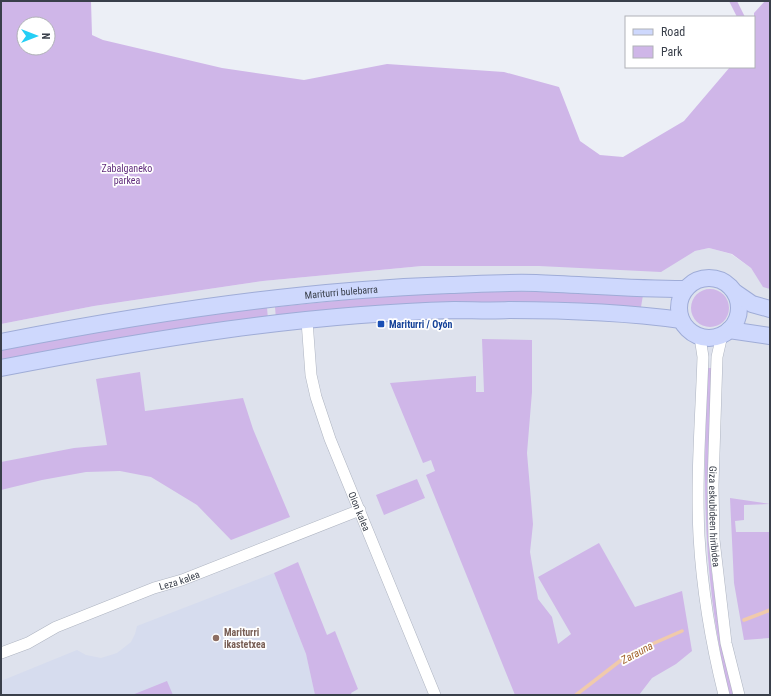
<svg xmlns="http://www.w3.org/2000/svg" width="771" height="696" viewBox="0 0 771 696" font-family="'Roboto Condensed',sans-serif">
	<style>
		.residential { fill: #dee2ed }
		.education { fill: #d6dcee }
		.green { fill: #cfb6e8; fill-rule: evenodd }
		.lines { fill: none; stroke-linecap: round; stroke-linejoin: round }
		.stream { stroke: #f0caab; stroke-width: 3.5 }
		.minor-casing { stroke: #aeb4c1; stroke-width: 12 }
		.secondary-casing { stroke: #9facd7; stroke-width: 18 }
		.minor { stroke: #fff; stroke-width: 11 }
		.secondary { stroke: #ced8fd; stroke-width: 16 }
		.transit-dot { fill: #1a4fb4; stroke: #fff; stroke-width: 1.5 }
		.education-dot { fill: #8d6e63; stroke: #fff; stroke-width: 1.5 }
		.labels { text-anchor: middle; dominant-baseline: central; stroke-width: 3.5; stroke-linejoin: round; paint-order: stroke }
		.park-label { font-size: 10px; fill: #612d7c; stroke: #fff }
		.street-label { font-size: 10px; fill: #393f4a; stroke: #fff }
		.transit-label { font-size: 10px; font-weight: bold; fill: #164399; stroke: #fff; text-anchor: start }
		.education-label { font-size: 10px; font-weight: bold; fill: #785e54; stroke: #fff; text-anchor: start }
		.water-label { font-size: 11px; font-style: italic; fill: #a56630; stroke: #fff }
	</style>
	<rect width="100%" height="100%" fill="#eceff6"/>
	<!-- residential -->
	<path class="residential" d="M709,248L731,254L751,268L763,286L770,289V695H1V324L94,306L263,281L422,266H539L685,256L695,251Z"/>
	<!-- education -->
	<path class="education" d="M274,573L306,654L315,695H1V681L77,650L86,655L101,658L117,653L131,642L135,634L137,626Z"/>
	<!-- green -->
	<path class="green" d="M1,1H91L92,35L103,40L222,68L304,80L387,64L504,72L559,87L580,141L600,155L623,157L684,121L730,67H754V13L765,1H770V289L763,287L751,268L732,254L709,248L695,251L661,272L539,266H422L263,281L94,306L1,324ZM24,24H48V48H24Z
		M729,1H737L745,17H737Z
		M691 308a19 19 0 1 1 38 0a19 19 0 1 1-38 0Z
		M485,290L643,295L641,307L545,302L470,304L276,319L275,307L395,295Z
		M267,307L268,320L1,361V348L201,315Z
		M482,339L532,340V392L527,453L533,524L530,552L538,599L552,617L558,644L571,634L538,577L599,543L635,607L682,591L692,651L676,664L652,678L639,695H515L426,475L435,471L431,460L423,463L390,383L476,376V392H484Z
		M708,368H712C710,428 705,488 709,548C714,597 722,646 733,695H729C703,582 702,483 708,368Z
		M140,372L145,411L243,398L253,429L290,517L231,540L197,505L151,477L120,471L86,472L42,480L1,490V462L74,448L107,445L96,379Z
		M417,479L425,498L384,515L376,495Z
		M730,498L770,504L744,505V520L735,521L736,532H770V638L744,640L734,583Z
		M298,562L327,635L335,631L358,689L351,693L352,695H315L306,654L274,573Z
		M167,681L173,695H132Z"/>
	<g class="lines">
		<!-- stream -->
		<path class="stream" d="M744,620L770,610
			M576,695L629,654L682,631"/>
		<!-- minor casing -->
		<g class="minor-casing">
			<g id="minor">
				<path id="s1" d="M307,321L311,375L316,397L330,439L435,695"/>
				<path id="s2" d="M722,335L717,357L713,485L714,540L726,643L739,695"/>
				<path d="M700,337L703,357C701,416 696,477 699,536C702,589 711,643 724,695"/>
				<path id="s3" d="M1,653L28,643L56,627L154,588L182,580L360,510"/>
			</g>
		</g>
		<!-- secondary casing -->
		<g class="secondary-casing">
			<g id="secondary">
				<circle cx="709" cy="308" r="30"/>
				<path d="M736,293L752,304L770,309"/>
				<path d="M729,330L770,336"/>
				<path id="s4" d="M1,342C148,313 299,290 450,285C478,284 507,282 536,283C586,285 635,289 684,289"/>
				<path d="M1,368C150,339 302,314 454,310C472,310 491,311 509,310C567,310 623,312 681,320"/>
			</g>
		</g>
		<!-- minor -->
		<use href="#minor" class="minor"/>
		<!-- secondary -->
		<use href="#secondary" class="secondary"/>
	</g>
	<!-- markers -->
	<rect class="transit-dot" x="377" y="320" width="8" height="8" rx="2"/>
	<circle class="education-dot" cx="216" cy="638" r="4"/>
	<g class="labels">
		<!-- park labels -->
		<g class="park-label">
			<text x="127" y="168">Zabalganeko<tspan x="127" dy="12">parkea</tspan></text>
		</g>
		<!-- street labels -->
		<g class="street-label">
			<text stroke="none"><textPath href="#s4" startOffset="344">Mariturri bulebarra</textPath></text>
			<text stroke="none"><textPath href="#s1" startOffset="199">Oion kalea</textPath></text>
			<text stroke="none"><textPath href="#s2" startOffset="182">Giza eskubideen hiribidea</textPath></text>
			<text stroke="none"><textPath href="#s3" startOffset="193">Leza kalea</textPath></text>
		</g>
		<!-- transit labels -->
		<g class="transit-label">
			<text x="389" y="324">Mariturri / Oyón</text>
		</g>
		<!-- education labels -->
		<g class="education-label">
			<text x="224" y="632">Mariturri<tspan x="224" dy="12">ikastetxea</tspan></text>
		</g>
		<!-- water labels -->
		<g class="water-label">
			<text transform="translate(637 653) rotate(-28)">Zarauna</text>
		</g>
	</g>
	<!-- border -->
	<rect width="771" height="696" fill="none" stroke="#393f4a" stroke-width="4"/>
	<!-- legend -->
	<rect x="625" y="16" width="130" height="52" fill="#ffffff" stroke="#b0b2b7"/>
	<rect x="633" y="29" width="20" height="6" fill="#ced8fd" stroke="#b0b2b7"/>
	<text x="661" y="36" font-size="12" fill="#393f4a">Road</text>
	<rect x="633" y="46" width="20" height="12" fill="#cfb6e8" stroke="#b0b2b7"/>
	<text x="661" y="56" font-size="12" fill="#393f4a">Park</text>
	<!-- north arrow -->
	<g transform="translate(36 36) rotate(90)"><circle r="19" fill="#ffffff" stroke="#b0b2b7"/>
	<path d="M0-3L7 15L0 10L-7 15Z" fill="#24cef5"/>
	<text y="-6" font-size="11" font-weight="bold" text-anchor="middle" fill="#393f4a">N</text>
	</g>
</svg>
